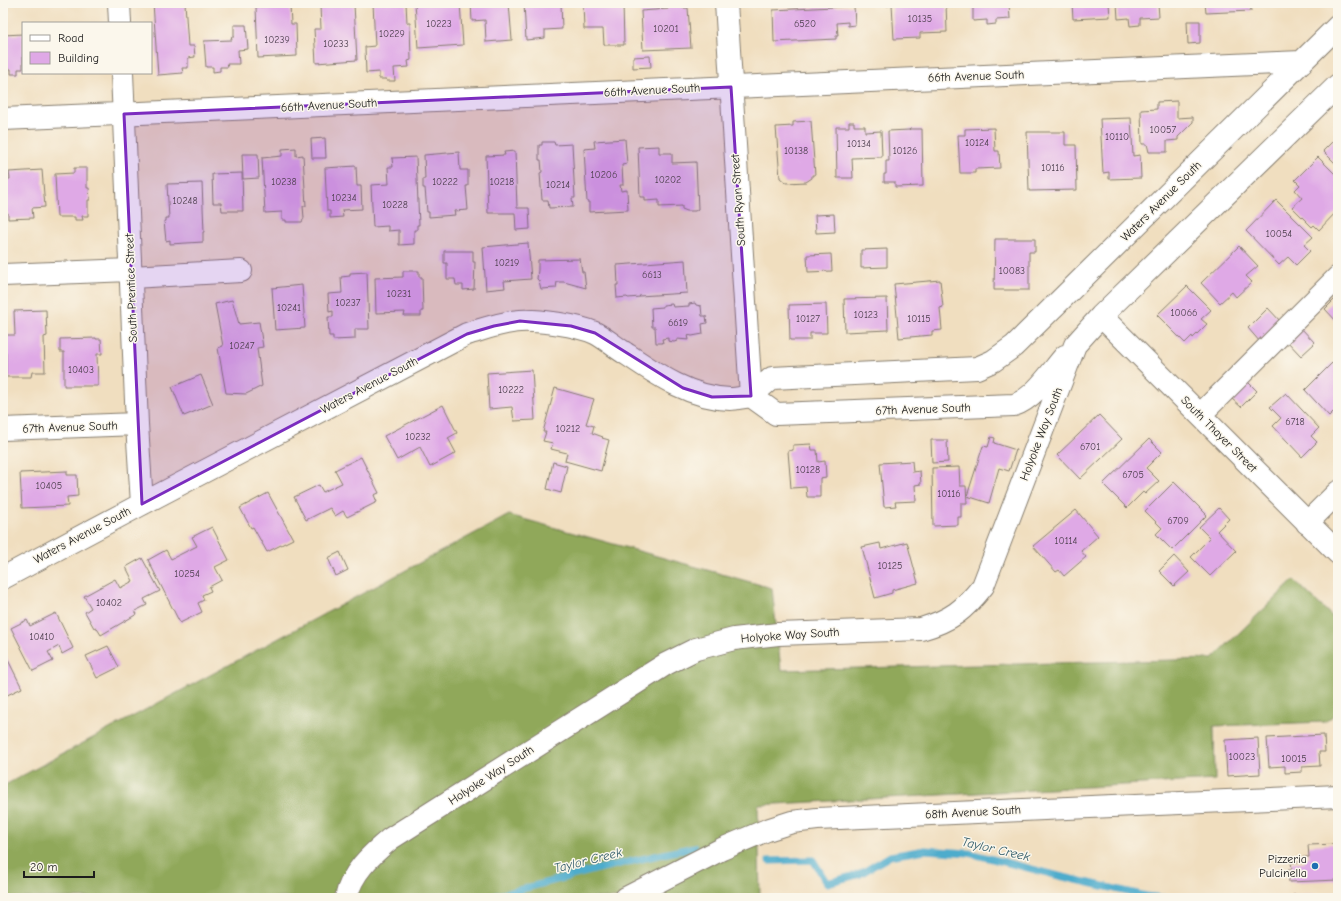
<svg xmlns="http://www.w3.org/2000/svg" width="1341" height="901" viewBox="0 0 1341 901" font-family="'Comic Neue',sans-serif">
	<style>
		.forest { fill: #90a85a; stroke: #56623b }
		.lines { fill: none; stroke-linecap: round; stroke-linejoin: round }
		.stream { stroke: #4daccc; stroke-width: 7 }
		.building { fill: #dfa9e6 }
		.minor-casing { stroke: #867d6e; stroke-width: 24 }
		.minor { stroke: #fff; stroke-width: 22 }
		.marked { fill: #7b2cbf; fill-opacity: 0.2; stroke: #7b2cbf; stroke-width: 3; stroke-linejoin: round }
		.poi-dot { fill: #1f6fb2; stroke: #fbf7ec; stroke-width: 1.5 }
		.labels { text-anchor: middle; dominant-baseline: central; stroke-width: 3; stroke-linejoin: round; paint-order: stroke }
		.number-label { font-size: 10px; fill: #4d3f4e }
		.street-label { font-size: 12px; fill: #1c1c1c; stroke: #fbf7ec }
		.poi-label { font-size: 12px; fill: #1c1c1c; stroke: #fbf7ec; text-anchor: end }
		.water-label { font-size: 13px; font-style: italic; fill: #325d6b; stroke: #fbf7ec }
	</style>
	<rect width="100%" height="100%" fill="#fbf7ec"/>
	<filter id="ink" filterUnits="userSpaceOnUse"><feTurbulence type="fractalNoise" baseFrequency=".025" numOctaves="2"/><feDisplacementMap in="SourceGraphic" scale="8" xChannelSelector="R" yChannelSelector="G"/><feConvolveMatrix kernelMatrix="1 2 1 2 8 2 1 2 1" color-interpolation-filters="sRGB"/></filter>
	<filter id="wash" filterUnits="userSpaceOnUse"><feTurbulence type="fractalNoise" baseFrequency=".012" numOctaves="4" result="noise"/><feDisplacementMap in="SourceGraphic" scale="16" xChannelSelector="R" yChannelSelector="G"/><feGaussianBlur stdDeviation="0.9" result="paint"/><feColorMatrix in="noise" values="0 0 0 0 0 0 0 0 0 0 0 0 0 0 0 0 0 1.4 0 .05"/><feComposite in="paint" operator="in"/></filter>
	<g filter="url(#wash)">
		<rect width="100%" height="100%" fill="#f0debf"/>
		<!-- forest -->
		<path class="forest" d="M509,515L772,588L781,670L1212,659L1294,580L1338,622V712L1325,722L1214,726L1215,780L758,805L760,898H3V786Z"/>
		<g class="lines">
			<!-- stream -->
			<path class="stream" d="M769,861L813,860L827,883L860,874L890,856L925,850L969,853L1059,876L1146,896L1164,898
				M488,898L598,869L694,847"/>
		</g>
		<g id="blocks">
			<!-- building -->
			<path class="building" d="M153,3H185L188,46H194L195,57L188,58V68H182L183,73L158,75Z
				M373,3H406L407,23H410L411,60L408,61L409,67L394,68L395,81H387L386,79H379V72L366,73L365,47L375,46Z
				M415,3H460L463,45L418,48Z
				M471,3H509L512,40L486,42L485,20L472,21Z
				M524,3H561L562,29L545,30V38L526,40Z
				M583,3H623L624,45H604L603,29H584Z
				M668,3H681L682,8H688L691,48L643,50L641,11L668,9Z
				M887,3H946L947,32L920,33V38L894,39L892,5L887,6Z
				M973,3H1009L1010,19L996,20V24L987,25V20L973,21Z
				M1072,3H1109L1110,17L1073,19Z
				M1117,3H1158L1159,17L1140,18V25L1130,26L1129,18L1118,19Z
				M1205,3H1250L1251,11L1206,13Z
				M354,4L357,60L316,63L314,29H321L320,6Z
				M290,5L291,24H296L297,56L258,58L256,7Z
				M854,6L855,25L848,26V22L837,23L838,36H836V39L774,42L773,10Z
				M1187,21H1200V43L1188,44Z
				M234,25H246L248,49L238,50L239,64H227L228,67H220V71L213,72V67H206L204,41L232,40L231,37H234Z
				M23,34V69H18V74H11V69H3V35Z
				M650,56L651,67L633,68V57Z
				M1177,101V118L1193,117V122L1178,137V140L1167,141V152H1149L1147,144H1142L1141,110L1157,109V102Z
				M1131,118L1133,156L1140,155L1141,178L1109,179V172L1103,173L1100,119Z
				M811,121L815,175H812V178L806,182L786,183L780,178L776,127L793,126V122Z
				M849,122H854V126H865V132L881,131L882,157L852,158L853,178H837L836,127H849Z
				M994,128L995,151H999L1000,168L975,169V173H960L958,135H965V129Z
				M910,129H922L923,186L895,187V182H884V174H886V161H889L888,131L909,130Z
				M1027,132H1065V145H1076L1077,190L1029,191Z
				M1338,136V166L1323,151Z
				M325,138L326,158H312L311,139Z
				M625,139L627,164L622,165L623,185H620L621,191L627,190L628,210L589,212V202H587L584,149L595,148L594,141Z
				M542,142H554L555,145L572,144L575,198H572L573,207L549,208L548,200H542L540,173L542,172L541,160H539V145H542Z
				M659,146V153H672V163L696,162L698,209L695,211H687L682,209V206L659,207V200L645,201V197H640L638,147Z
				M296,148V156L303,155L306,206H303L304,218L302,222H286V220H282V212L265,213L262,158L282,156V149Z
				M515,151L517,208H529L530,229L516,230L515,213H488L486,156L505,155L504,152Z
				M459,152L460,170H468V186H466L468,210L454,211L455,215L429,217V212H427L425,188H423V179H425L424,155Z
				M242,154H258L259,178L243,179Z
				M416,157L419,225H417V230H414V244L399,245V230L388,231V226L373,227L371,185L389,184L388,167H393L392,158Z
				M1318,157L1338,177V210L1319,230L1314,225L1312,227L1292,207L1302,198L1295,190L1300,185L1295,180Z
				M356,166L357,186H361L362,209L342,210L343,217L330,218V211H327L325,168Z
				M74,168H87V188H89L90,200H88V216H82L83,220H75V217H57L55,174L74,173Z
				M42,170L45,207L32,208L33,218L8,219V213H3V179H10L9,172Z
				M242,173L243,211H222L221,203H213L212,174Z
				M202,183L204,232H203V242L170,244V240L166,241L164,221H166V218H169L167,184Z
				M1276,200L1313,237L1304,245L1310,251L1296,265L1288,257L1279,265L1246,231Z
				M834,214L835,232L816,233L815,215Z
				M995,239H1035V252H1029V290H994Z
				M528,243L531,279L504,281L505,288L486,290L483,247Z
				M1239,246L1258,266L1246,276L1252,282L1236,297L1232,292L1220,303L1201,283Z
				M887,249V267L861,268V250Z
				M444,251H473V262H475L474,289L463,290V285H456L455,279H447V263H444Z
				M831,254L832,271L808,272L807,255Z
				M580,259L582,272H584L586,288L564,282H557L556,288L541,289L539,281L537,279L538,270V260Z
				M685,260L687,293L639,296L640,297L628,298L627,297L617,298L616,285H618L617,265Z
				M403,271H419V277H422L423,311H421V316H404L405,312L376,313L375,278L403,277Z
				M367,272L369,329H355V339L333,340V336H329L328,317H333V311L329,312L328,294L342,293L341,277L350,276V273Z
				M940,280L943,307L940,308L942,330L932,331V335L899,338L894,284Z
				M302,285L305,328L275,330L272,288Z
				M1187,286L1211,310L1201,319L1207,324L1193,338L1192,336L1185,343L1157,315Z
				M1338,296V323L1325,309Z
				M887,298L888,330L845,332L844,299Z
				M232,300L239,324L259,322L263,347L257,348L262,386L246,394L226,393L218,348L223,346L215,304Z
				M695,303L696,305L701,306L702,316H706L707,323L702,324L703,334L692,336L688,335L689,340L677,339V341L674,342L668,341V338L662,339L663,343H656L655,327H652L651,308L663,307V305L672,304L673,307L689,306V304Z
				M826,304L827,333H810V340H790L789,305Z
				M1268,308L1281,322L1260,342L1248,328Z
				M46,310L47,336L44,337L45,372H32L31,377H6V353H3V335H15L14,311Z
				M1300,327L1315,343L1301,356L1286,340Z
				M96,338V339H101L102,354H97L98,386H64V352H60V339Z
				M1332,363L1338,369V416L1333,412L1329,416L1305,390Z
				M532,370L535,420L514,421L512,407L489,409L487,373Z
				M201,375L213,404L184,416L172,387Z
				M1247,381L1257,391L1241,407L1231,398Z
				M555,388L594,399L586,424L594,426L592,433L603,437L602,438L609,440L601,471L565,461L567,453L551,449L553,443L543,441L546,432H543Z
				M1286,393L1319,428L1311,436L1317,442L1302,457L1273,426L1281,418L1270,407Z
				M443,405L457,433L448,438L456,453L430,467L420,447L397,460L384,436Z
				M1099,415L1122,439L1080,479L1057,455Z
				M991,437L995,438L994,443L1016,450L1009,471L999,468L989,503L967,496L983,446L988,447Z
				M1149,439L1162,452L1146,468L1159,481L1145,494L1143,492L1127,508L1103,484Z
				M931,440H947L948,462L932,463Z
				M811,444L812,450H817L818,462L825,461L826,477L820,478V497H807L806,487L791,488L788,451L793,450V445Z
				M361,457L379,493L374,495L377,502L347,517L343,511L335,516L330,508L306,520L294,497L319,485L323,492L342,483L335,470Z
				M912,461L913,472L920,471L921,484L915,485L916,501L895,502L896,506L884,507L880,463Z
				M553,462L567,466L561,493L547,489Z
				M959,467L960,486H966L967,503H961V517H958V525L933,526L932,468Z
				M67,471V475H77L78,496L67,497L68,506L22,508L20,473Z
				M1174,482L1207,515L1172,550L1156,534L1162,528L1145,511Z
				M268,493L293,539L267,552L253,527L251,528L240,508Z
				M1219,508L1229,519L1217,531L1236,551L1210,576L1191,557L1210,538L1199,527Z
				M1076,510L1098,536L1081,551L1086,557L1064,576L1059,570L1056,572L1033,546Z
				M212,527L229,560L215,567L222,580L209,587L211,591L202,595L204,600L198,603L202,612L180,623L148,560L166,550L171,559L197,546L192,537Z
				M907,542L918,583L892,590V593L875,598L862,547L880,543L881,549Z
				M340,552L348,570L336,576L328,558Z
				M1174,556L1189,572L1174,586L1159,571Z
				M142,558L160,591L144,599L147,605L135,611L137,614L101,635L96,627L94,628L85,612L91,608L84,596L115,579L120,588L133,581L126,567Z
				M56,613L73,648L62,654L59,646L48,652L53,661L33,671L11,628L27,620L30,626Z
				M108,646L119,667L97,678L86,656Z
				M3,650L22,688L3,697Z
				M1324,735L1325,752H1319L1320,766L1302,767V772L1285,773V766L1269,767L1267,738Z
				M1258,738L1260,774L1227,776L1225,740Z
				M1338,844V880L1289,882L1288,869H1292L1291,862H1304L1303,857H1309L1308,845Z
				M1314,894V898H1293V895Z"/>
		</g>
	</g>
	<g filter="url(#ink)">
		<use href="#blocks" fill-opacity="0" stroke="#867d6e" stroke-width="1"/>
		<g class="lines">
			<!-- minor casing -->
			<g class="minor-casing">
				<path id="minor" d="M119,3L120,23
					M726,3L751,396
					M122,73L137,424L142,504
					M3,119L1302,62
					M3,275L130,270
					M131,277L241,271
					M1101,316L1338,553
					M751,396L772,378L977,368L993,361L1014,346L1338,26
					M751,396L776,414L1014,405C1034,399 1051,372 1065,356
					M1200,415L1338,277
					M3,429L137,424
					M1307,523L1338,492
					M3,578L142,504L467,334C484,329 502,322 520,321C539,320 577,325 595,333C605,338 615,347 625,353C656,374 690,398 730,399C736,399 744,397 751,396
					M346,898C351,873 371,855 390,839L666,664L696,649L734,639L778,634L921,629C952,620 964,610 983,586L1075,345L1101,316L1338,85
					M626,898L722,849L767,830L792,822L817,819L1338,796"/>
			</g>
			<!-- minor -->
			<use href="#minor" class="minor"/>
		</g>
	</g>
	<!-- marked area -->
	<path class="marked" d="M731,87L751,396L712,397L683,388L595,333L571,326L520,321L494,326L467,334L142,504L124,114Z"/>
	<!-- markers -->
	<circle class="poi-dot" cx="1315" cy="866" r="4"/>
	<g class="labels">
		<!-- number labels -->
		<g class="number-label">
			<text x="920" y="19">10135</text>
			<text x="439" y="24">10223</text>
			<text x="805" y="24">6520</text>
			<text x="666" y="29">10201</text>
			<text x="392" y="34">10229</text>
			<text x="277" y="40">10239</text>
			<text x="336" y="44">10233</text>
			<text x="1163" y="130">10057</text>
			<text x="1117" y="137">10110</text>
			<text x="977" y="143">10124</text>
			<text x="859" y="144">10134</text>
			<text x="796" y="151">10138</text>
			<text x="905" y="151">10126</text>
			<text x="1053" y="168">10116</text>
			<text x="604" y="175">10206</text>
			<text x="668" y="180">10202</text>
			<text x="284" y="182">10238</text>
			<text x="445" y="182">10222</text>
			<text x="502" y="182">10218</text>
			<text x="558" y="185">10214</text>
			<text x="344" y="198">10234</text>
			<text x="185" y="201">10248</text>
			<text x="395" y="205">10228</text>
			<text x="1279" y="234">10054</text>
			<text x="507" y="263">10219</text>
			<text x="1012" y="271">10083</text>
			<text x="652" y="275">6613</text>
			<text x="399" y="294">10231</text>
			<text x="348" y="303">10237</text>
			<text x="289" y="308">10241</text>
			<text x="1184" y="313">10066</text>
			<text x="866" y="315">10123</text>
			<text x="808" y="319">10127</text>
			<text x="919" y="319">10115</text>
			<text x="678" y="323">6619</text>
			<text x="242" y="346">10247</text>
			<text x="81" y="370">10403</text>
			<text x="511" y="390">10222</text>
			<text x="1295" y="422">6718</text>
			<text x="568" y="429">10212</text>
			<text x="418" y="437">10232</text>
			<text x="1090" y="447">6701</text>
			<text x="808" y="470">10128</text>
			<text x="1133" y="475">6705</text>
			<text x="49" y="486">10405</text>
			<text x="949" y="494">10116</text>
			<text x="1178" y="521">6709</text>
			<text x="1066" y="541">10114</text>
			<text x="890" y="566">10125</text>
			<text x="187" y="574">10254</text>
			<text x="109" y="603">10402</text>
			<text x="42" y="637">10410</text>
			<text x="1242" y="757">10023</text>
			<text x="1294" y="759">10015</text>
		</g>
		<!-- street labels -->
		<g class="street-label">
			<text transform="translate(976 76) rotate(-2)">66th Avenue South</text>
			<text transform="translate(652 90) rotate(-3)">66th Avenue South</text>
			<text transform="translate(329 105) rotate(-3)">66th Avenue South</text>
			<text transform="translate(738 200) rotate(-94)">South Ryan Street</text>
			<text transform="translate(1161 201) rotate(-45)">Waters Avenue South</text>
			<text transform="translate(131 288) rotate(-92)">South Prentice Street</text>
			<text transform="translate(369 385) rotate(-28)">Waters Avenue South</text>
			<text transform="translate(923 409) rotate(-2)">67th Avenue South</text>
			<text transform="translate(70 427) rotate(-2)">67th Avenue South</text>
			<text transform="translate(1041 434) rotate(-69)">Holyoke Way South</text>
			<text transform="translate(1219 434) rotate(45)">South Thayer Street</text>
			<text transform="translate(82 535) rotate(-28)">Waters Avenue South</text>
			<text transform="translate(790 635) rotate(-4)">Holyoke Way South</text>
			<text transform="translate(491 775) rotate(-33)">Holyoke Way South</text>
			<text transform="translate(973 812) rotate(-3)">68th Avenue South</text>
		</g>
		<!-- poi labels -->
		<g class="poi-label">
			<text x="1307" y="859">Pizzeria<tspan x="1307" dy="14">Pulcinella</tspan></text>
		</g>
		<!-- water labels -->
		<g class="water-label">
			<text transform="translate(996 849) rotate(13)">Taylor Creek</text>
			<text transform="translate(588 860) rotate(-14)">Taylor Creek</text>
		</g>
	</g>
	<!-- margin -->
	<rect width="1341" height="901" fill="none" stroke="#fbf7ec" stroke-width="16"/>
	<!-- legend -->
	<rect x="22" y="22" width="130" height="52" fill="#fbf7ec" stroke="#a29f99"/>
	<rect x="30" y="35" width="20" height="6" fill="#ffffff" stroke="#a29f99"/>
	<text x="58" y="42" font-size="12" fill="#1c1c1c">Road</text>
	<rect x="30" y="52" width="20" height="12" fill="#dfa9e6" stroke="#a29f99"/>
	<text x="58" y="62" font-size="12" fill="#1c1c1c">Building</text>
	<!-- scale -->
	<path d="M24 871v6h70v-6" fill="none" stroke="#1c1c1c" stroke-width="2"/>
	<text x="30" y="871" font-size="12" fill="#1c1c1c" stroke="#fbf7ec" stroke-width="3" paint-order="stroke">20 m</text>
</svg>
